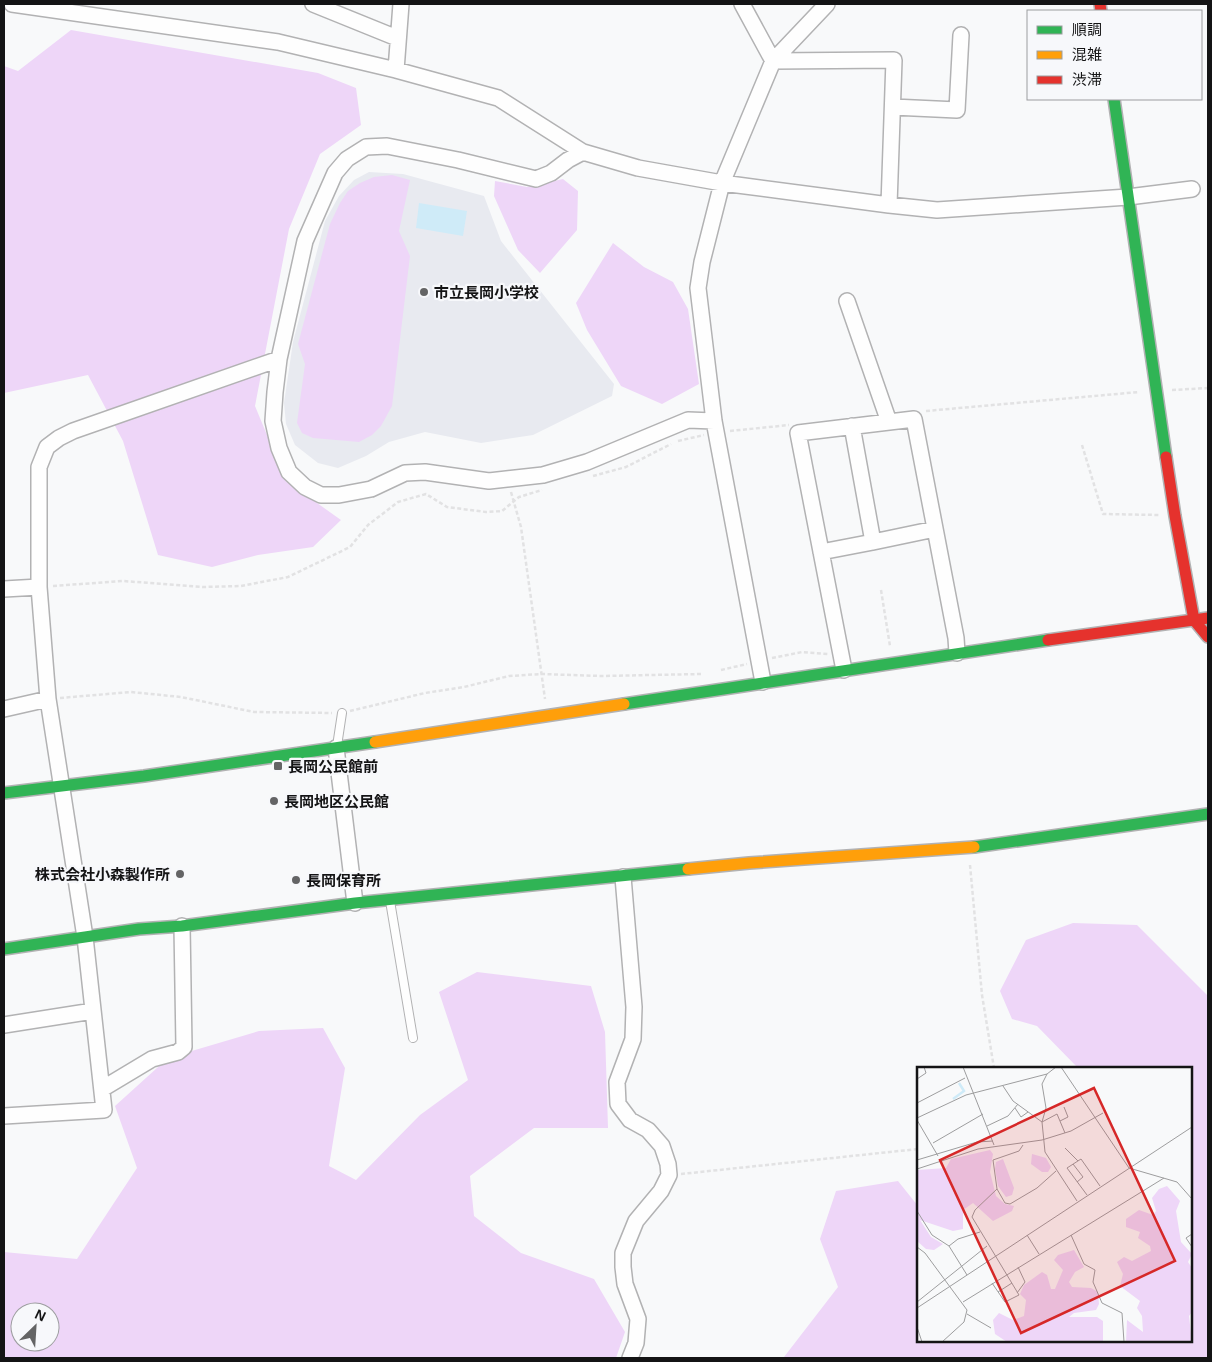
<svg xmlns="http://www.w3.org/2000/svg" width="1212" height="1362" viewBox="0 0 1212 1362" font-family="Arial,'Noto Sans JP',sans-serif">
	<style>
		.built { fill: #e8eaf0 }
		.green { fill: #eed6f8; fill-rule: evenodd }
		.water { fill: #cfebf8 }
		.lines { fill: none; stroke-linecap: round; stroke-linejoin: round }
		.lane-casing { stroke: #b2b2b3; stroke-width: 10 }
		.street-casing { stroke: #b2b2b3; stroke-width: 18 }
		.fast-casing { stroke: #b2b2b3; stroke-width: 14 }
		.slow-casing { stroke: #b2b2b3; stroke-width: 14 }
		.jam-casing { stroke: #b2b2b3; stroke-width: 14 }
		.path { stroke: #e2e2e3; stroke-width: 2.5; stroke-dasharray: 4 2.5; stroke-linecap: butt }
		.lane { stroke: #fefefe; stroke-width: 8 }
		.street { stroke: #fefefe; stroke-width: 15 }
		.fast { stroke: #30b455; stroke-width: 11 }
		.slow { stroke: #ff9f0a; stroke-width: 11 }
		.jam { stroke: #e5322d; stroke-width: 11 }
		.poi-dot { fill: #646465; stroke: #f7f8fb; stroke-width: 2 }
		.labels { text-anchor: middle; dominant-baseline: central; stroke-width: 4.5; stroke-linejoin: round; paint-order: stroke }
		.poi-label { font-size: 15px; font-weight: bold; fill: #141415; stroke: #f7f8fb; text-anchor: start }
		.inset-river { fill: none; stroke: #cfebf8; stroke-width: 2.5 }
		.inset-road { fill: none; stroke: #9d9d9e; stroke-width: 1 }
		.view { fill: #d62828; fill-opacity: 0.15; stroke: #d62828; stroke-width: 2.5 }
		.inset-edge { fill: none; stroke: #141415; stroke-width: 2.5 }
	</style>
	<rect width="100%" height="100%" fill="#f8f9fa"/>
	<!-- built -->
	<path class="built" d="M369,172L403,174L484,196L501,241L614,384L612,396L533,435L481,443L425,432L389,442L366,456L338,468L318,463L295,445L286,424L284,403L293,342L325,221L339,196L354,180Z"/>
	<!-- green -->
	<path class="green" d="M71,30L318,73L356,88L361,125L320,154L289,229L255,406L286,481L341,520L313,547L258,555L212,567L158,555L123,441L88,375L4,393V66L18,71Z
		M392,175L410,180L399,231L410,256L392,406L381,426L372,435L359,442L313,438L302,433L297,423L305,364L298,344L330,224L340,203L348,191L360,183L374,177Z
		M563,179L578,191L577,230L540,273L518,250L494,196L495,181L527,187Z
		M613,243L644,267L673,282L688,309L699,384L662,404L621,386L587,330L576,303Z
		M1073,923L1137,925L1208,996V1358H785L784,1357L838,1287L820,1239L836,1191L898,1181L918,1206V1341H1191V1068H1078L1037,1026L1012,1019L1000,991L1026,940Z
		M477,972L591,986L605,1032L608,1128H534L470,1176L474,1216L521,1253L594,1279L625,1332L616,1358H4V1252L77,1259L137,1168L115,1106L168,1058L259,1031L323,1028L345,1068L329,1166L356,1180L420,1115L468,1080L439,992ZM20,1312H50V1342H20Z"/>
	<!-- water -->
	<path class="water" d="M419,203L467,211L463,236L416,228Z"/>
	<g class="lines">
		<!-- lane casing -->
		<g class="lane-casing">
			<path id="lane" d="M337,746L342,713
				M390,901L413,1038"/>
		</g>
		<!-- street casing -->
		<g class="street-casing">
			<path id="street" d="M12,4L278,42L396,70L498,98L583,152L638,168L722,183L889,205L937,210L1128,197L1192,189
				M313,4L397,38
				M742,4L773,61
				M773,61L894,60L889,205
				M396,70L401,4
				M893,107L957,110L961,35
				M583,152L568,160L551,173L536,179L458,160L387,146L366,147L347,159L335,173L305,241L279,359L275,392L273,421L279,448L289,472L305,487L321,495H339L371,489L405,473L425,472L489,481L543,475L587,462L688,420L714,421
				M847,301L889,422
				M873,542L935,529
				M821,552L873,542L852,426
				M4,589L39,587
				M844,670L798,433L914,419L956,638L957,653
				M763,682L714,421L698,288L702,262L722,183L773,61L827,4
				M4,709L48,699
				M336,748L355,903
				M623,877L634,1007L633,1039L617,1082L618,1104L630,1120L648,1130L662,1146L668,1164L669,1175L661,1191L636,1221L623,1253V1267L625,1284L638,1319L636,1343L630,1358
				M4,1025L93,1011
				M102,1089L152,1059L178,1052L184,1047L182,926
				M4,1116L104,1110L85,937L48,699L39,587V467L47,447L59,438L73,431L279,359"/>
		</g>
		<!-- fast casing -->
		<g class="fast-casing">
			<path id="fast" d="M1114,99L1166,457
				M624,704L1048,640
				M4,793L144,776L375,742
				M974,847L1208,814
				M4,949L139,929L182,926L355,903L688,869"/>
		</g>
		<!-- slow casing -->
		<g class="slow-casing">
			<path id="slow" d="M375,742L624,704
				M688,869L749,863L974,847"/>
		</g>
		<!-- jam casing -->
		<g class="jam-casing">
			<path id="jam" d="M1100,4L1101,11
				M1166,457L1175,516L1194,620L1208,637
				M1048,640L1208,618"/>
		</g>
		<!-- path -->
		<path class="path" d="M1172,390L1208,388
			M926,411L1139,392
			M730,431L789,425
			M678,441L704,435
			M1082,445L1103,514L1159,515
			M593,476L626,467L671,444
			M511,492L521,527L545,699
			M53,586L123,581L203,587L241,586L288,577L350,547L368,525L398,502L426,494L447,507L486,512L502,511L519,497L542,490
			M881,590L890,646
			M772,658L802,652L828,654
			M721,670L747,664
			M60,698L131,692L181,697L254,712L332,713
			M350,711L425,693L464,687L509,676L542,674L601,676L701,674
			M970,865L982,995L994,1068
			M681,1174L918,1149"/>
		<!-- lane -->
		<use href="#lane" class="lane"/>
		<!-- street -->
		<use href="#street" class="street"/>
		<!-- fast -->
		<use href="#fast" class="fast"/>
		<!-- slow -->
		<use href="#slow" class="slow"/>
		<!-- jam -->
		<use href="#jam" class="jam"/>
	</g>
	<!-- markers -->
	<g class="poi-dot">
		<circle cx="424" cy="292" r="5"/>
		<rect x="273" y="761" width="10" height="10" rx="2.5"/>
		<circle cx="274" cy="801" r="5"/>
		<circle cx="180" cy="874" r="5"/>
		<circle cx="296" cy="880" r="5"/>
	</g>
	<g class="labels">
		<!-- poi labels -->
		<g class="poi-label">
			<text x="434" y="292">市立長岡小学校</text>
			<text x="288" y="766">長岡公民館前</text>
			<text x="284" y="801">長岡地区公民館</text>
			<text x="170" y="874" text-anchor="end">株式会社小森製作所</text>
			<text x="306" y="880">長岡保育所</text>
		</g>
	</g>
	<!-- overview -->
	<g transform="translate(917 1067)">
		<rect width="275" height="275" fill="#f8f9fa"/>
		<path d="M73,83L76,87L73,105L79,129L88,137L97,139L95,144L76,154L56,136L46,143V162L36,164L3,153L14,170L26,177L17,183L9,182L0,174V103L29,101L34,92ZM115,87L129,91L134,100L131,105H125L114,97ZM86,92L97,121L95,128L89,130L81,119L78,102L79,95ZM250,119L263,134L259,144L264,175L275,187L271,195L275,201V245L272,249L275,275H209L210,253L226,265L225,249L220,241L223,234L203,219L206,207L200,195L207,190L215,194L234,184L233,179L221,171L223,165L209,160V152L222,143L236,148L239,144L235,131L242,122ZM157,183L167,200L158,205L152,215L155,220L174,221L181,225L182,237L179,243L157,246L152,250H180L186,254V275H90L78,267L76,253L82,246L96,253L107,249L109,233L103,227L107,218L125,205L130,208L134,222H138L146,203L137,193L141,188Z" fill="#eed6f8"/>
		<path class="inset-river" d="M36,32L47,24L42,16"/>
		<path class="inset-road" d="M46,0L77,78M144,0L212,101L260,115L275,132M130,7L125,17L129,41L125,55L128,85L160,134M0,12L9,6L7,0M86,19L96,34L125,55M0,36L48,11M98,41L104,50L111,45M0,51L49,28L130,7L139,0M0,53L21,89M143,54L151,50L147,40M125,55L140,47L148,66M70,59L91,49L101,37M16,76L66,47M106,78L102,84L76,93L80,122L88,136L93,137L120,121L139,104M148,81L161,94M0,93L60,75L76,74M156,97L166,110L160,115M0,102L61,82L125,73L154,64L186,46M170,128L150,101L164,92L183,119M0,144L15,168L32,179L50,208M275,167L269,171L275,180M110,168L122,187M154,168L167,197L178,203L176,215L185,236L205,246L207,275M32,179L41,172L63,165M0,180L8,186L50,243L47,255L25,275M75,216L88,235L102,228L55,150L58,143L80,122M81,225L95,216M100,226L108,215L101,200M0,235L70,179M46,235L247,111M0,241L275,60M50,247L74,261M0,260L5,275"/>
		<path class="view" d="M177,21L258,194L104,266L23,93Z"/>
		<rect width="275" height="275" class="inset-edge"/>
	</g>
	<!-- border -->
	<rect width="1212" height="1362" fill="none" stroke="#141415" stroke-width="10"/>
	<!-- legend -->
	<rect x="1027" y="10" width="175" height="90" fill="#f7f8fb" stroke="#9c9d9f"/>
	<rect x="1037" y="26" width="25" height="8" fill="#30b455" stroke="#9c9d9f"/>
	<text x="1072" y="35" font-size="15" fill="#141415">順調</text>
	<rect x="1037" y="51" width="25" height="8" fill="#ff9f0a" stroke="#9c9d9f"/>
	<text x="1072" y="60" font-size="15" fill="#141415">混雑</text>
	<rect x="1037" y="76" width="25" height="8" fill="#e5322d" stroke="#9c9d9f"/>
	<text x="1072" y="85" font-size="15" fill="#141415">渋滞</text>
	<!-- north arrow -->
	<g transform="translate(35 1327) rotate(25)"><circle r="24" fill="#f7f8fb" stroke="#9c9d9f"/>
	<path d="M0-4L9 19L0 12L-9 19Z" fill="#646465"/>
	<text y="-8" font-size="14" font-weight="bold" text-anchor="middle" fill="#141415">N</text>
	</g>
</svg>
